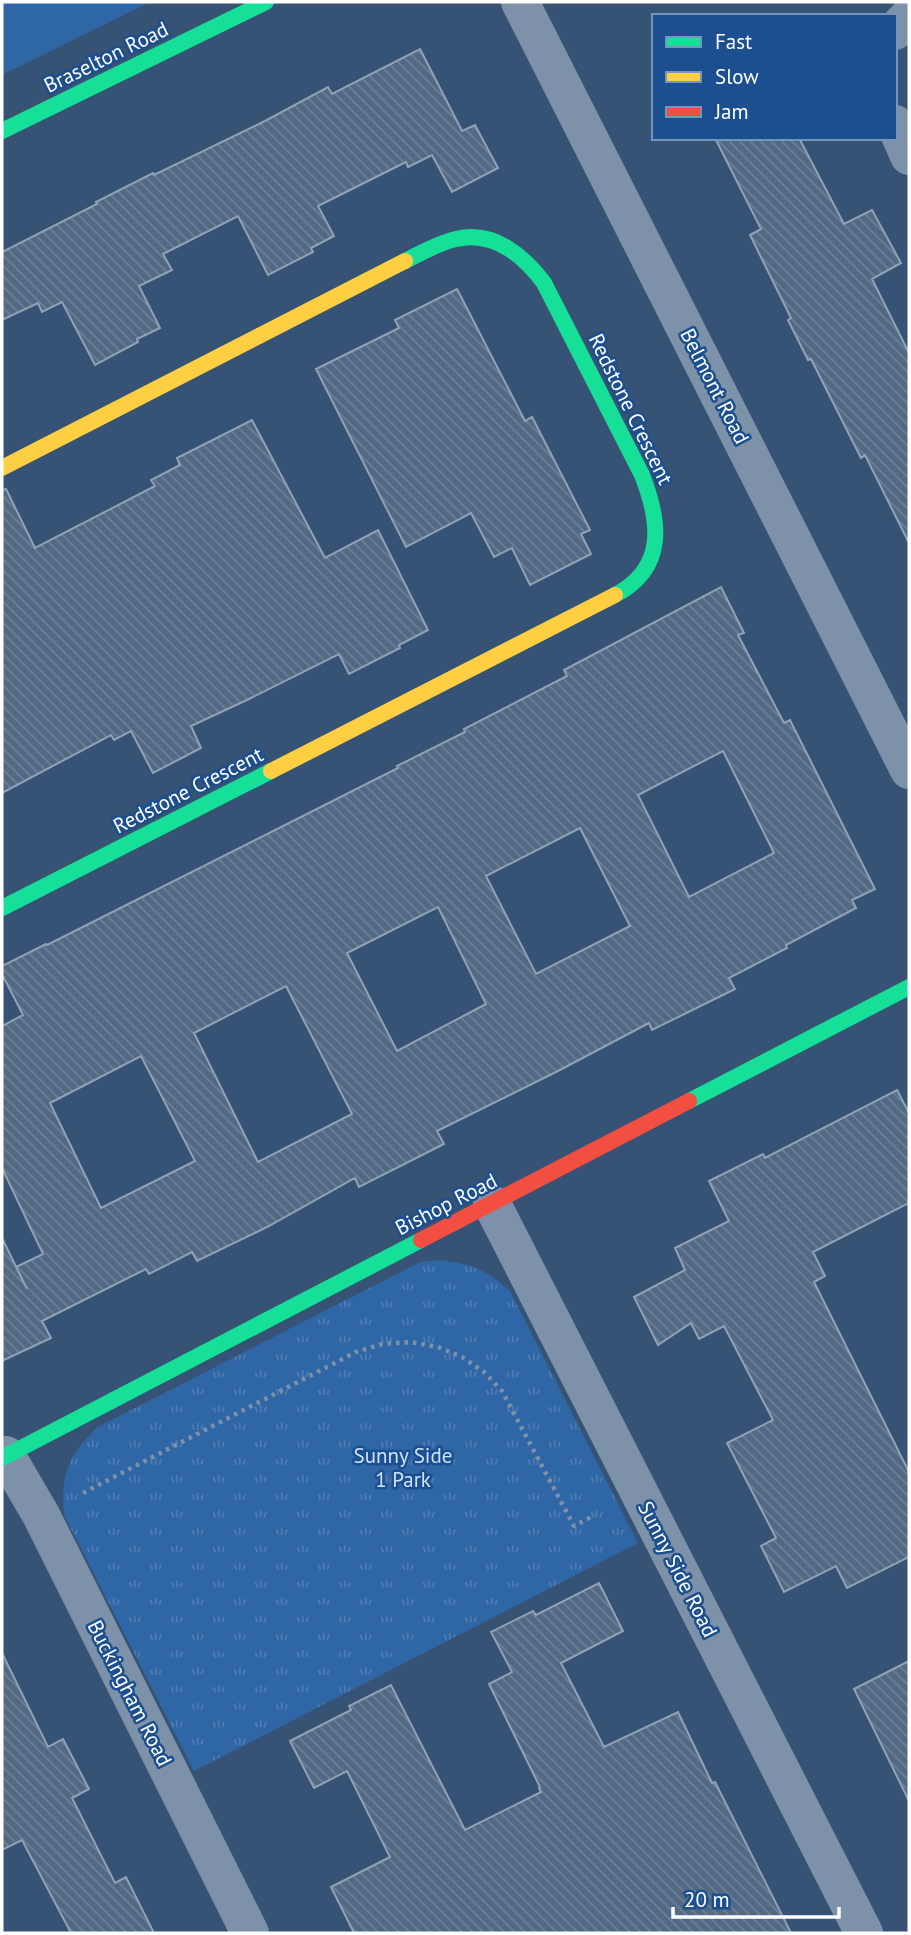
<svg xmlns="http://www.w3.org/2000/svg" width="911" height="1935" viewBox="0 0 911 1935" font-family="'PT Sans',sans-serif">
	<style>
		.grass { fill: #2f66a5 }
		.park { fill: url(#park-tufts) }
		.building { fill: url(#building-back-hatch); stroke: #92a2b6; stroke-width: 2; fill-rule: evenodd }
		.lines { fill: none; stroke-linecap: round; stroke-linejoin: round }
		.path { stroke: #7d92a8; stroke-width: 4.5; stroke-dasharray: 3.5 5; stroke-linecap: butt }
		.street { stroke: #7d92a8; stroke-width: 38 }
		.fast { stroke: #16e098; stroke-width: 16 }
		.slow { stroke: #ffcf43; stroke-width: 16 }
		.jam { stroke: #f24e42; stroke-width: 16 }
		.labels { text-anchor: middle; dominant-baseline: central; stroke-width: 5; stroke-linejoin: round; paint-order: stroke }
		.street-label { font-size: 21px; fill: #fff; stroke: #1b4f8f }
		.park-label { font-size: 21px; fill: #cfe3fa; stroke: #1b4f8f }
	</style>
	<defs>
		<pattern id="park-tufts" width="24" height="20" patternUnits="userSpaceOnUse" patternTransform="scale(1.75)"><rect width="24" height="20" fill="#2f66a5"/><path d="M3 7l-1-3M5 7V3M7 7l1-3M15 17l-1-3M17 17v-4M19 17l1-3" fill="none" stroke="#4e7db2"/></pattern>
		<pattern id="building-back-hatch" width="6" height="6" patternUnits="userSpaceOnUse" patternTransform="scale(1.75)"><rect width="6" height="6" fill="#526984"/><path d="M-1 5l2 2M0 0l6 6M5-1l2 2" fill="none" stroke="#6c8096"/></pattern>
	</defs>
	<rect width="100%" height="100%" fill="#365274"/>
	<!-- grass -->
	<path class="grass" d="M2,2H150L2,75Z"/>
	<!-- park -->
	<path class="park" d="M440,1260C473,1264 486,1270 510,1291L638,1543L194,1771L64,1515C61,1474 67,1458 96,1428L420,1262Z"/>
	<!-- building -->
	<path class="building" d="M420,49L462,131L475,125L498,168L452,192L432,155L408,167L406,162L318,206L334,236L311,248L313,252L268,275L238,216L163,254L172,270L139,286L160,328L137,339L138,342L95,365L62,302L42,312L38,303L2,320V252L97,204L96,202L153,173L154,175L265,121L328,87L332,94Z
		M715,138H799L844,224L872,210L901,263L872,279L909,353V543L865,455L861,458L811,359L808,360L788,320L791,318L750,235L761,229Z
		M457,289L525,421L532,417L590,530L581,534L591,554L530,585L512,548L494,557L471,513L406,547L316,369L399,328L395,320Z
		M252,420L325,558L378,530L428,630L399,645L400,648L349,674L339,654L249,699L191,726L201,748L153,773L131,731L114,740L111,735L2,793V490L6,489L35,548L155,486L151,480L180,465L177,458Z
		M721,587L744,633L738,635L784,723L790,720L875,889L852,900L856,908L786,945L787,948L729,978L735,989L652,1030L649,1023L558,1071L437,1131L444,1144L359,1187L355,1178L267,1227L197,1261L192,1252L149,1274L146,1269L42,1321L51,1338L2,1361V1238L27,1289L16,1267L43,1254L2,1168V1026L23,1015L2,974V966L46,944L47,945L398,768L397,766L465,732L464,729L567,676L564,670ZM723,751L774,853L689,897L638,795ZM580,828L630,926L536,974L486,876ZM438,907L486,1004L397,1051L347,953ZM286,986L352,1114L258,1162L194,1033ZM141,1056L195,1161L101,1208L50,1103Z
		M897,1090L909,1113V1203L813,1252L825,1276L814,1282L909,1472V1557L847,1588L836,1566L784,1592L761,1546L776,1538L727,1443L773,1420L724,1326L699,1339L691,1323L658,1345L634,1297L685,1270L675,1248L729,1221L709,1181L763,1154L765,1158Z
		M599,1583L623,1631L561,1663L604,1747L678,1712L712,1783L715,1782L791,1933H354L331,1887L390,1857L347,1771L314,1788L290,1741L351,1710L349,1706L391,1685L465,1830L541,1792L539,1788L540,1787L489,1684L512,1672L491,1632L533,1611L536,1615Z
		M2,1653L48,1747L63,1739L89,1789L72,1798L115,1883L126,1877L154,1933H71L22,1840L2,1850Z
		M909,1661V1801L854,1689Z"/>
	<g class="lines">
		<!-- path -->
		<path class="path" d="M83,1493L356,1352L382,1344L410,1342L438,1347L462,1357L484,1372L502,1391L574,1526L595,1515"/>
		<!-- street -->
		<path class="street" d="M520,2L909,770
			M895,31L909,16
			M895,124L909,156
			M492,1204L864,1933
			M6,1455L41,1515L250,1933"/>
		<!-- fast -->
		<path class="fast" d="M2,131L266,2
			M405,261C421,253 438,243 456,239C493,230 523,255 544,283L642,475C660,521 667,568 615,595
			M2,908L271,771
			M689,1101L909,987
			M2,1458L421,1240"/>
		<!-- slow -->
		<path class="slow" d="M2,468L405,261
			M271,771L615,595"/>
		<!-- jam -->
		<path class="jam" d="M421,1240L689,1101"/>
	</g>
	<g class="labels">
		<!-- street labels -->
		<g class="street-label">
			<text transform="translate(106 57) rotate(-26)">Braselton Road</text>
			<text transform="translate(715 386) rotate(63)">Belmont Road</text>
			<text transform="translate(631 409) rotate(64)">Redstone Crescent</text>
			<text transform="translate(188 790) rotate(-27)">Redstone Crescent</text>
			<text transform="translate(446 1204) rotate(-27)">Bishop Road</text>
			<text transform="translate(678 1569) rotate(63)">Sunny Side Road</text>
			<text transform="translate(130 1693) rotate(63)">Buckingham Road</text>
		</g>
		<!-- park labels -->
		<g class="park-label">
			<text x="403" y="1455">Sunny Side<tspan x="403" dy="24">1 Park</tspan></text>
		</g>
	</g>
	<!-- border -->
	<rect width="911" height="1935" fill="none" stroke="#ffffff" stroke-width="7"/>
	<!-- legend -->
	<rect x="652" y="14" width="245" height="126" fill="#1b4f8f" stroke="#7695bc" stroke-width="2"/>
	<rect x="666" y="37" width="35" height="10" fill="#16e098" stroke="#7695bc" stroke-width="2"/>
	<text x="715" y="49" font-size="21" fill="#ffffff">Fast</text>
	<rect x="666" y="72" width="35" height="10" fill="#ffcf43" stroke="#7695bc" stroke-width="2"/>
	<text x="715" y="84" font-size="21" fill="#ffffff">Slow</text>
	<rect x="666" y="107" width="35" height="10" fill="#f24e42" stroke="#7695bc" stroke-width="2"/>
	<text x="715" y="119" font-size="21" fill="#ffffff">Jam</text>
	<!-- scale -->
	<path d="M673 1907v10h166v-10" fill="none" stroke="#ffffff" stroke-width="3.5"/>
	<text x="684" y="1907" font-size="21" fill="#ffffff" stroke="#1b4f8f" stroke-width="5" paint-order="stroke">20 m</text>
</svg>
